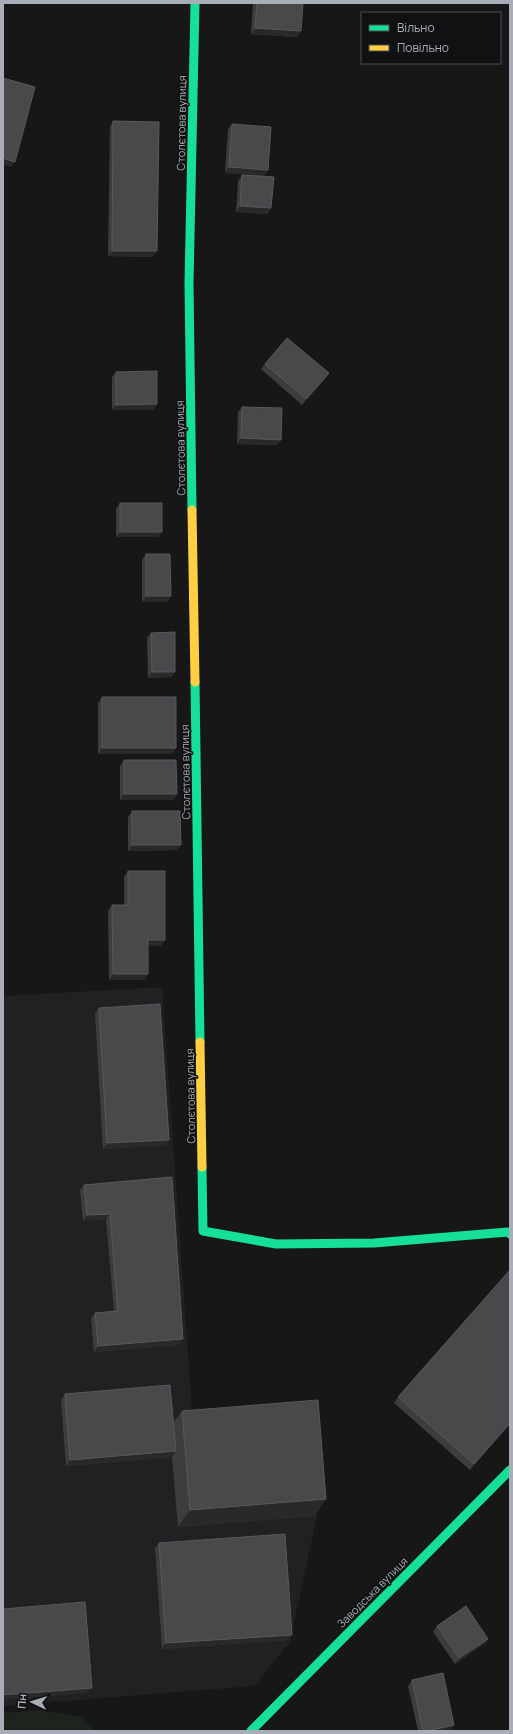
<svg xmlns="http://www.w3.org/2000/svg" width="513" height="1734" viewBox="0 0 513 1734" font-family="Manrope,sans-serif">
	<style>
		.built { fill: #212123 }
		.green { fill: #1d241e }
		.lines { fill: none; stroke-linecap: round; stroke-linejoin: round }
		.fast { stroke: #16e098; stroke-width: 9 }
		.slow { stroke: #ffcf43; stroke-width: 9 }
		.wall { fill: #3d3d3f }
		.shaded-wall { fill: #29292a }
		.building { fill: #49494c; stroke: #58595d }
		.labels { text-anchor: middle; dominant-baseline: central; stroke-width: 3; stroke-linejoin: round; paint-order: stroke }
		.street-label { font-size: 11px; fill: #a8adb8; stroke: #111113 }
	</style>
	<rect width="100%" height="100%" fill="#171717"/>
	<!-- built -->
	<path class="built" d="M162,987L193,1423L309,1414L317,1516L290,1642L254,1686L3,1706V996Z"/>
	<!-- green -->
	<path class="green" d="M45,1710L80,1717L95,1731H3V1713Z"/>
	<g class="lines">
		<!-- fast -->
		<path class="fast" d="M192,510L189,283L195,3
			M195,682L200,1042
			M202,1167L203,1231L276,1244L374,1243L508,1232L510,1234
			M251,1731L510,1470"/>
		<!-- slow -->
		<path class="slow" d="M192,510L195,682
			M200,1042L202,1167"/>
	</g>
	<!-- wall -->
	<path class="wall" d="M253,3H303L297,37L251,34Z
		M113,121L153,257L108,256L110,127Z
		M232,124L268,170L264,176L225,173L228,129Z
		M242,175L271,208L267,214L236,212L238,181Z
		M265,364L329,373L325,379L302,405L261,369Z
		M116,372L157,404L153,410H112V377Z
		M242,407L277,445L237,444L238,412Z
		M120,503L162,532L158,537H116V509Z
		M146,554L171,596L167,602H142V560Z
		M151,633L175,672L171,677L148,678L147,638Z
		M102,697L176,748L172,754H98V703Z
		M124,760L177,794L173,800H120V766Z
		M132,811L177,850L128,851V817Z
		M128,871L161,946H148V974L144,980H109L108,911L112,905H124V877Z
		M99,1008L169,1140L165,1145L103,1149L95,1014Z
		M172,1177L179,1345L94,1352L91,1318L95,1313L114,1311L106,1219L83,1221L80,1190L84,1185Z
		M510,1270V1424L470,1470L394,1403L398,1397Z
		M65,1394L174,1422L182,1411L326,1499L314,1516L178,1527L172,1457L66,1466L61,1400Z
		M159,1543L288,1640L162,1649L155,1548Z
		M437,1626L488,1639L484,1644L455,1664L433,1632Z
		M412,1680L454,1725L450,1731H418L408,1686Z"/>
	<!-- shaded-wall -->
	<path class="shaded-wall" d="M255,28L301,31L297,37L251,34Z
		M3,158L15,162L11,167L3,165Z
		M229,167L268,170L264,176L225,173Z
		M240,206L271,208L267,214L236,212Z
		M112,251H157L153,257L108,256Z
		M329,373L325,379L302,405L306,399Z
		M157,404L153,410H112L116,405Z
		M241,438L281,440L277,445L237,444Z
		M120,532H162L158,537H116Z
		M146,596H171L167,602H142Z
		M152,672H175L171,677L148,678Z
		M102,748H176L172,754H98Z
		M124,794H177L173,800H120Z
		M132,845H181L177,850L128,851Z
		M148,940H165L161,946H144Z
		M113,974H148L144,980H109Z
		M169,1140L165,1145L103,1149L107,1143Z
		M110,1214L106,1219L83,1221L87,1215Z
		M183,1339L179,1345L94,1352L98,1346Z
		M510,1423V1424L470,1470L474,1464Z
		M176,1451L172,1457L66,1466L70,1460Z
		M326,1499L314,1516L178,1527L190,1510Z
		M292,1635L288,1640L162,1649L166,1643Z
		M488,1639L484,1644L455,1664L459,1658Z
		M92,1688L88,1693L3,1700V1695Z
		M454,1725L450,1731H427Z"/>
	<!-- building -->
	<path class="building" d="M257,3H303L301,31L255,28Z
		M3,78L35,87L15,162L3,158Z
		M113,121L159,122L157,251H112Z
		M232,124L271,127L268,170L229,167Z
		M242,175L274,177L271,208L240,206Z
		M287,338L329,373L306,399L265,364Z
		M157,371V404L116,405V372Z
		M242,407L282,408L281,440L241,438Z
		M120,503H162V532H120Z
		M146,554H170L171,596H146Z
		M175,632V672H152L151,633Z
		M102,697H176V748H102Z
		M124,760H176L177,794H124Z
		M132,811H180L181,845H132Z
		M128,871H165V940H148V974H113L112,905H128Z
		M160,1004L169,1140L107,1143L99,1008Z
		M172,1177L183,1339L98,1346L95,1313L118,1311L110,1214L87,1215L84,1185Z
		M510,1270V1423L474,1464L398,1397Z
		M170,1385L176,1451L70,1460L65,1394Z
		M318,1400L326,1499L190,1510L182,1411Z
		M285,1534L292,1635L166,1643L159,1543Z
		M85,1602L92,1688L3,1695V1609Z
		M466,1606L488,1639L459,1658L437,1626Z
		M443,1673L454,1725L427,1731H423L412,1680Z"/>
	<g class="labels">
		<!-- street labels -->
		<g class="street-label">
			<text transform="translate(181 123) rotate(-89)">Столєтова вулиця</text>
			<text transform="translate(180 448) rotate(-91)">Столєтова вулиця</text>
			<text transform="translate(185 772) rotate(-91)">Столєтова вулиця</text>
			<text transform="translate(190 1096) rotate(-91)">Столєтова вулиця</text>
			<text transform="translate(372 1592) rotate(-45)">Заводська вулиця</text>
		</g>
	</g>
	<!-- border -->
	<rect width="513" height="1734" fill="none" stroke="#a8adb8" stroke-width="8"/>
	<!-- legend -->
	<rect x="361" y="12" width="140" height="52" fill="#111113" stroke="#4d4f55"/>
	<rect x="369" y="25" width="20" height="6" fill="#16e098" stroke="#4d4f55"/>
	<text x="397" y="32" font-size="12" fill="#a8adb8">Вільно</text>
	<rect x="369" y="45" width="20" height="6" fill="#ffcf43" stroke="#4d4f55"/>
	<text x="397" y="52" font-size="12" fill="#a8adb8">Повільно</text>
	<!-- north arrow -->
	<g transform="translate(32 1702) rotate(274)" stroke="#111113" stroke-width="3" paint-order="stroke">
	<path d="M0-3L7 15L0 10L-7 15Z" fill="#a8adb8"/>
	<text y="-6" font-size="11" font-weight="bold" text-anchor="middle" fill="#a8adb8">Пн</text>
	</g>
</svg>
